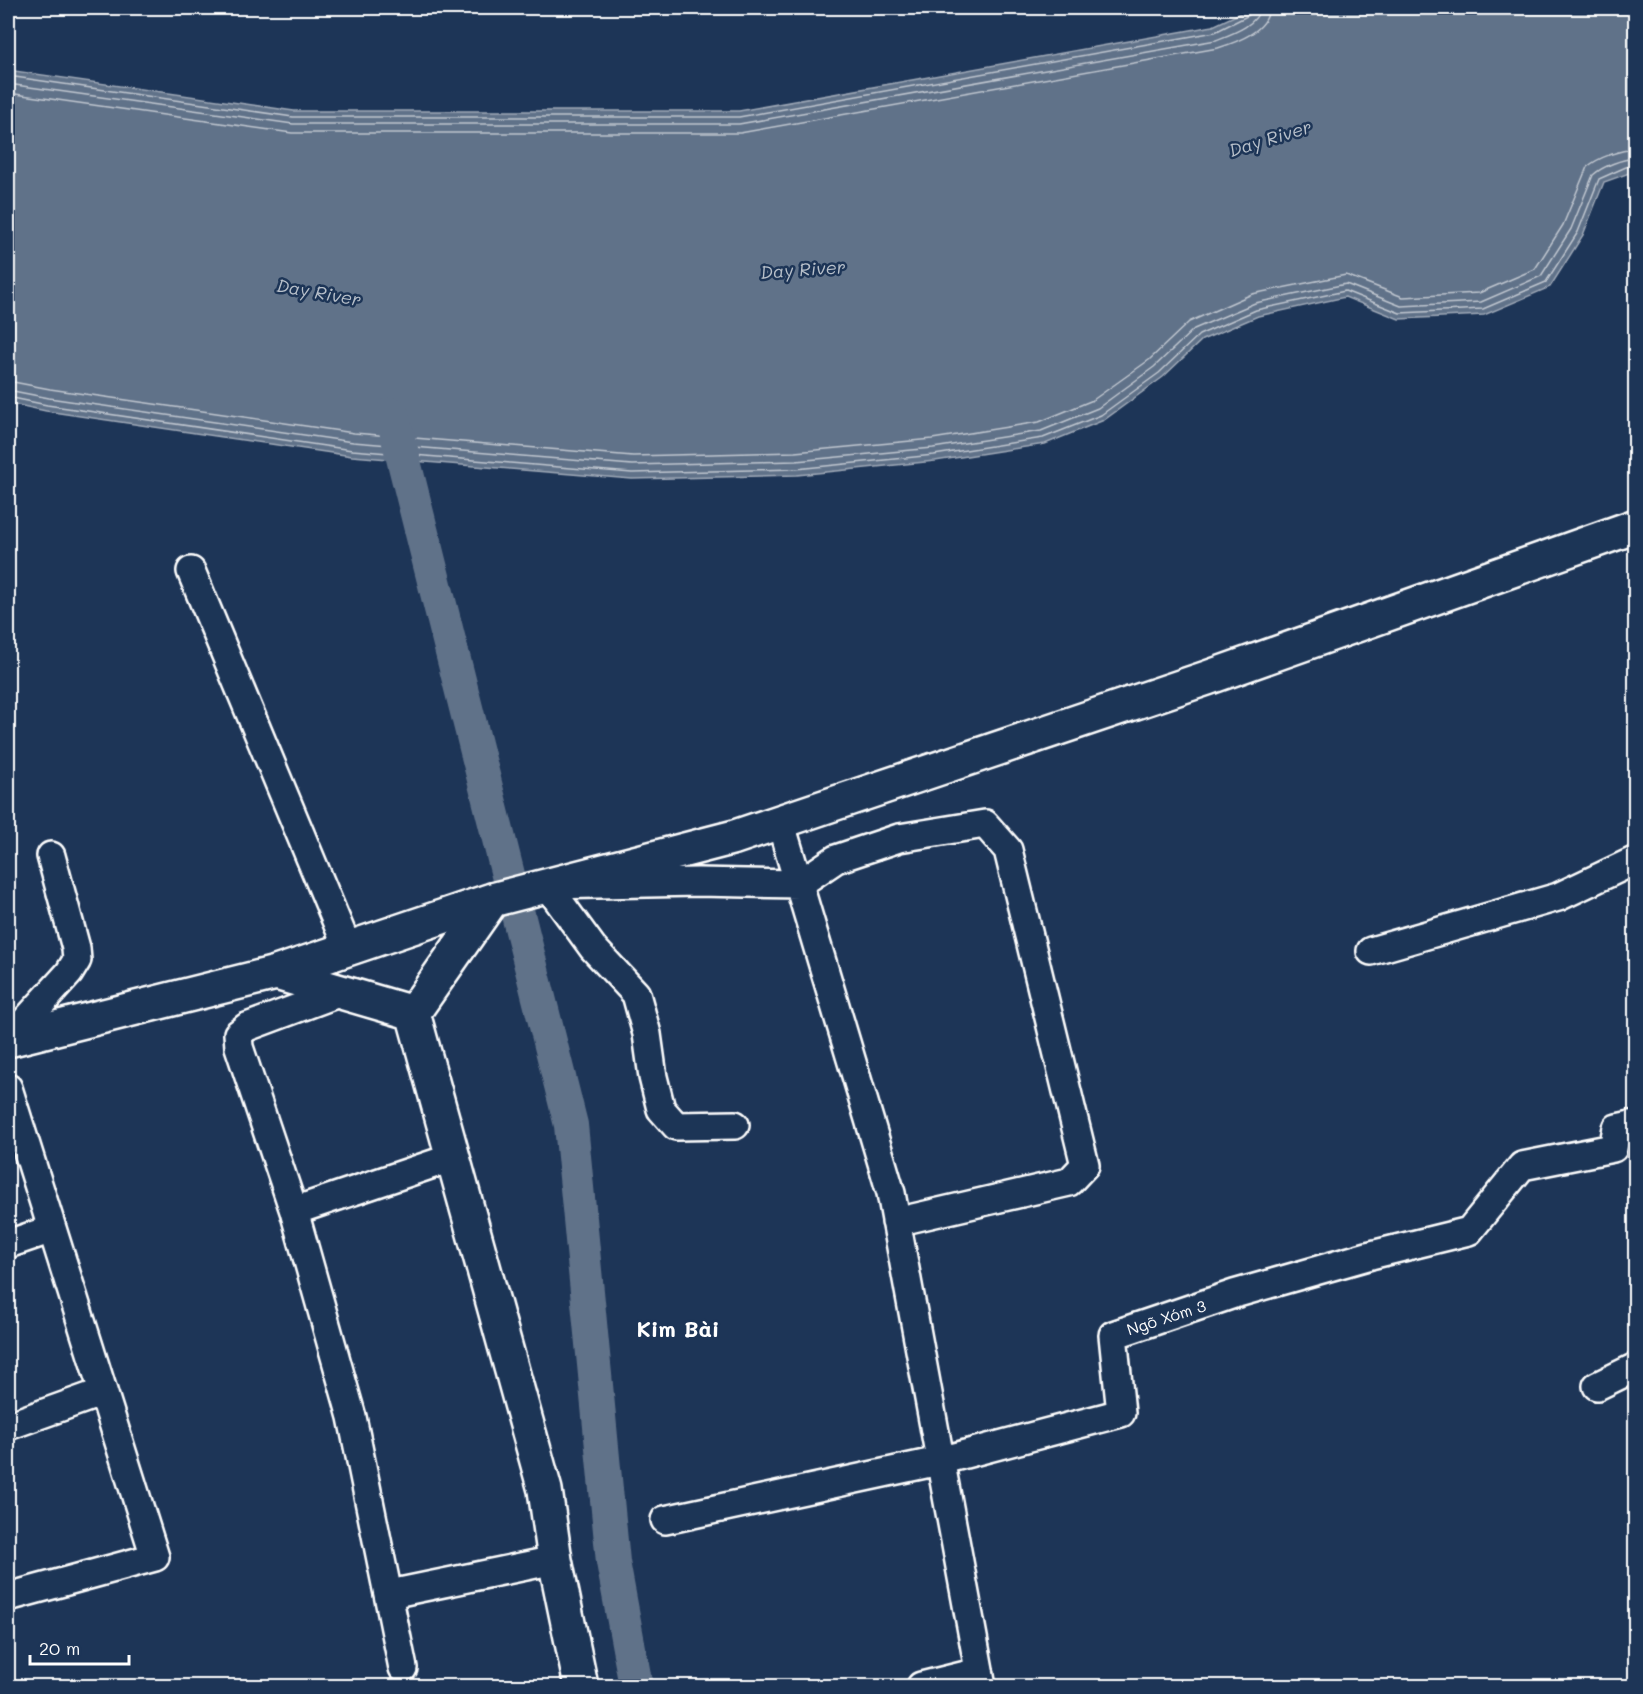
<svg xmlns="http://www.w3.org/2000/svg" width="1643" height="1694" viewBox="0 0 1643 1694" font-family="Mali,sans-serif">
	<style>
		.water { fill: #617289; stroke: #a0aab8; stroke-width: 1.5 }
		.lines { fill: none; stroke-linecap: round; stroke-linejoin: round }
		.shore { stroke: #c0c7d0; stroke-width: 1.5 }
		.canal { stroke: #617289; stroke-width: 34 }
		.street-casing { stroke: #fff; stroke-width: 32 }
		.secondary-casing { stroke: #fff; stroke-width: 38 }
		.street { stroke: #1d3557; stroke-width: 27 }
		.secondary { stroke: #1d3557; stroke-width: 33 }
		.labels { text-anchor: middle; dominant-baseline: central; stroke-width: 5; stroke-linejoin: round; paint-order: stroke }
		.street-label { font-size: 16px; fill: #fff; stroke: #1d3557 }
		.water-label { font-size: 18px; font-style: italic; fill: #b8c0ca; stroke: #1d3557 }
		.district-label { font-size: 22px; font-weight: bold; fill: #fff; stroke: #1d3557 }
	</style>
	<rect width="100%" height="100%" fill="#1d3557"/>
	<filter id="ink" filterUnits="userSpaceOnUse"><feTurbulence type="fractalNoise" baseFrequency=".0167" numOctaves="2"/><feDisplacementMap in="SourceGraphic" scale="12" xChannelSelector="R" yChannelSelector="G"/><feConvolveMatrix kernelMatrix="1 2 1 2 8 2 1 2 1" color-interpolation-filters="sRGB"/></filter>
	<g filter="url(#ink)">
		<!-- water -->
		<path class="water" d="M1251,8H1635V171L1604,182L1583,235L1550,287L1484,315L1399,319L1345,297L1258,316L1202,340L1163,377L1104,420L1045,444L935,461L797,475L632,479L352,456L46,411L8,403V70L294,111H739L1213,26Z"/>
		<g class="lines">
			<!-- shore -->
			<path class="shore" d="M8,76L293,117H739L1215,32L1249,15L1252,8
				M8,84L293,124H739L1216,40C1231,34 1258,25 1260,8
				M8,93L292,133H740L1218,48C1237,42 1268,31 1269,8
				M8,381L50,389L354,433L633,456L795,452L932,439L1039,422L1093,400L1149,360L1189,322L1252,294L1346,275L1403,297L1479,293L1535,269L1563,225L1587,167C1599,157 1620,150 1636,149
				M8,390L49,398L353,442L632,465L796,461L933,448L1041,431L1098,408L1154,367L1194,329L1255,303L1346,284L1401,306L1481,302L1541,276L1571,229L1593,175C1603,166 1622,159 1636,158
				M8,397L47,405L352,450L632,473L796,469L934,455L1043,438L1101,415L1159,373L1199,335L1256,310L1345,291L1400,313L1483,309L1546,282L1578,232L1599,179L1626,167L1636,166"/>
			<!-- canal -->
			<path class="canal" d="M392,414L571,1125L613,1562L636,1686"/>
			<!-- street casing -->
			<g class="street-casing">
				<path id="street" d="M191,571L348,949
					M780,821L891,1193L982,1686
					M1371,951L1558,897L1636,860
					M341,992L247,1027L238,1034L239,1047L294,1211L352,1417L403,1668
					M8,1040L69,973L77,960L76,948L51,856
					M8,1088L155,1557L8,1597
					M735,1125L676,1126L661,1109L653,1077L647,1034L636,994L593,948L547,885L698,882L799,884L836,859L899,838L985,824L1008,850L1085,1165L1069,1182L896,1222
					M294,1211L454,1157
					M8,1244L52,1229
					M1597,1386L1636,1367
					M8,1426L103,1392
					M665,1520L939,1461L1121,1413L1113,1335L1234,1294L1371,1255L1469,1231L1522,1166L1613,1148L1617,1128L1636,1124
					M390,1594L555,1560
					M921,1686L978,1672"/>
			</g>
			<!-- secondary casing -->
			<g class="secondary-casing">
				<path id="secondary" d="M276,973L413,1013
					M413,1013L545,1490L555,1560L581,1686
					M413,1013L492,900
					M8,1040L276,973L492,900L735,837L1207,678L1636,526"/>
			</g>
			<!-- street -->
			<use href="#street" class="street"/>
			<!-- secondary -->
			<use href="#secondary" class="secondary"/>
		</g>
	</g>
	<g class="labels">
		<!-- street labels -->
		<g class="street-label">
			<text transform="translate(1166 1317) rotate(-18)">Ngõ Xóm 3</text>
		</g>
		<!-- water labels -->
		<g class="water-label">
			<text transform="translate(1270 138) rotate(-17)">Day River</text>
			<text transform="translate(803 269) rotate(-4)">Day River</text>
			<text transform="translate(319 292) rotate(10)">Day River</text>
		</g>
		<!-- district labels -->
		<g class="district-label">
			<text x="678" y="1328">Kim Bài</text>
		</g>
	</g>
	<!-- margin -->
	<rect width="1643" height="1694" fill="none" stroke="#1d3557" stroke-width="30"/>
	<rect x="15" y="15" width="1613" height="1664" fill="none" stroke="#fff" stroke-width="2" filter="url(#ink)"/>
	<!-- scale -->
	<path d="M30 1655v9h99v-9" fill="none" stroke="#ffffff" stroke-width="3"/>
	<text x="39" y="1655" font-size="18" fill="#ffffff" stroke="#1d3557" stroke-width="4.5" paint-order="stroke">20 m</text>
</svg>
